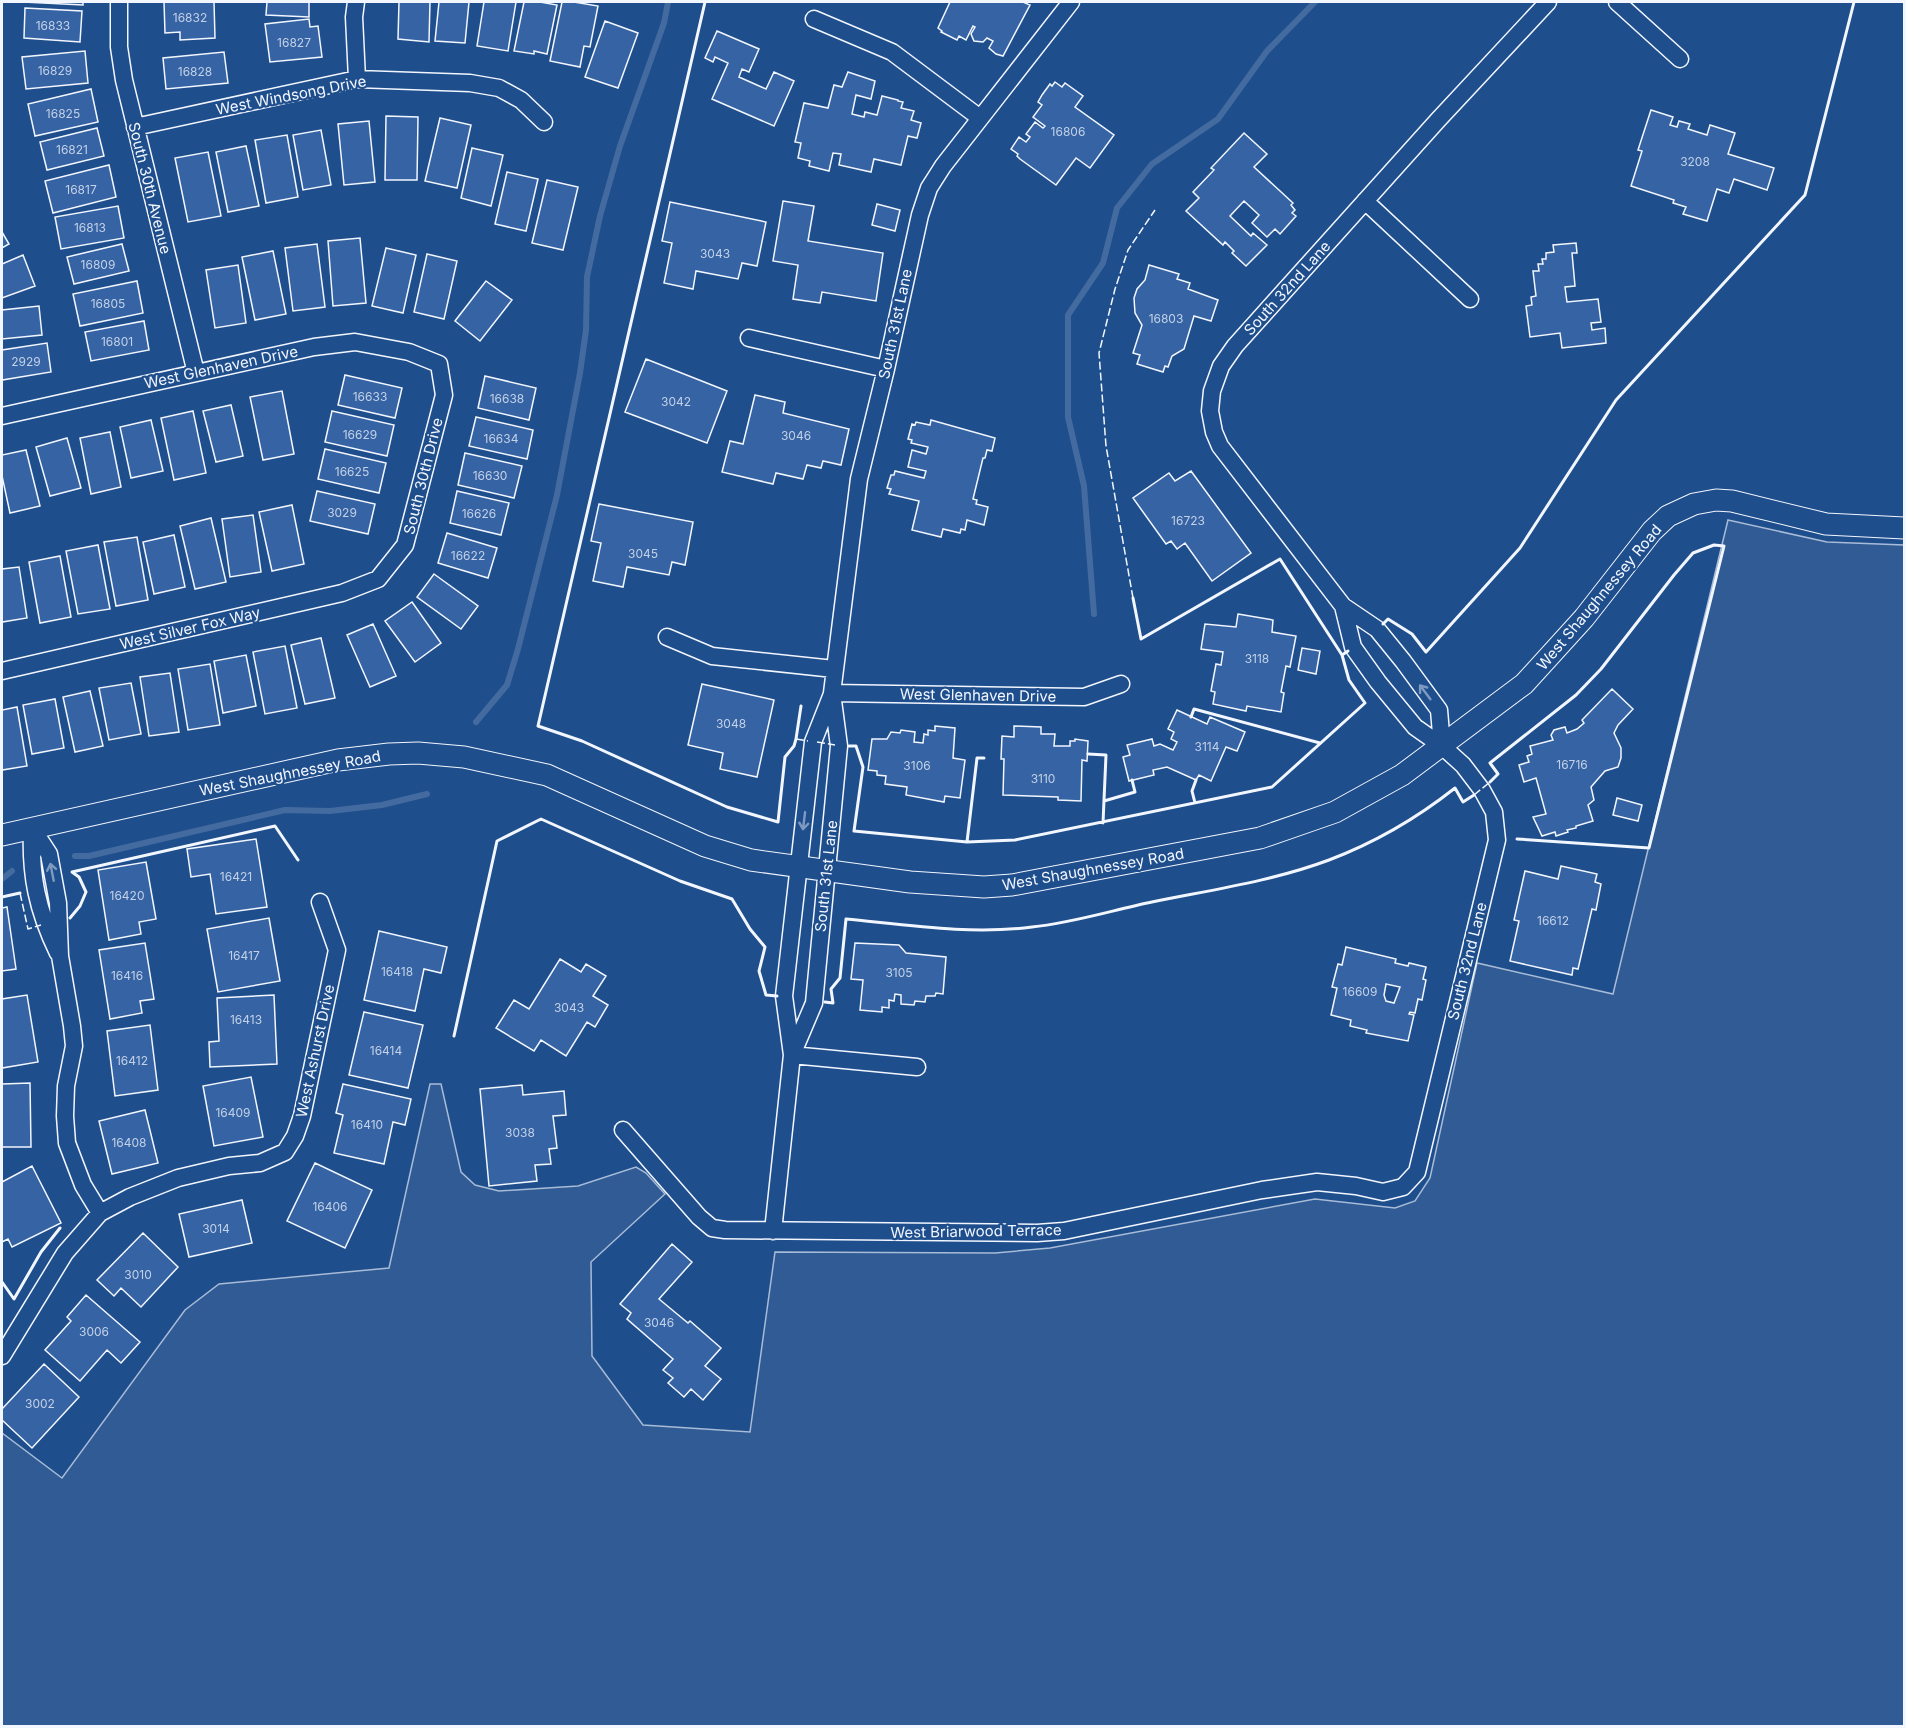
<svg xmlns="http://www.w3.org/2000/svg" width="1906" height="1728" viewBox="0 0 1906 1728" font-family="Inter,sans-serif">
	<style>
		.green { fill: #305b95; stroke: #a8bbd7; stroke-width: 1.5 }
		.lines { fill: none; stroke-linecap: round; stroke-linejoin: round }
		.stream { stroke: #446ba0; stroke-width: 6 }
		.building { fill: #3563a3; stroke: #f2f6ff; stroke-width: 1.5; fill-rule: evenodd }
		.minor-casing { stroke: #f2f6ff; stroke-width: 19 }
		.tertiary-casing { stroke: #f2f6ff; stroke-width: 23 }
		.minor { stroke: #1f4e8c; stroke-width: 16 }
		.tertiary { stroke: #1f4e8c; stroke-width: 21 }
		.fence { stroke: #f2f6ff; stroke-width: 1.5; stroke-dasharray: 8 3; stroke-linecap: butt }
		.wall { stroke: #f2f6ff; stroke-width: 3 }
		.oneway { stroke: #7e9ac0 }
		.labels { text-anchor: middle; dominant-baseline: central; stroke-width: 4.5; stroke-linejoin: round; paint-order: stroke }
		.number-label { font-size: 12px; fill: #c3d1e8 }
		.street-label { font-size: 15px; fill: #f2f6ff; stroke: #1f4e8c }
	</style>
	<rect width="100%" height="100%" fill="#1f4e8c"/>
	<!-- green -->
	<path class="green" d="M1728,520L1827,542L1904,545V1726H2V1433L62,1478L185,1310L219,1284L389,1268L430,1084H441L461,1172L475,1185L499,1191L578,1186L636,1167L646,1173L665,1194L591,1262L592,1356L643,1425L750,1432L775,1252L995,1253L1050,1248L1315,1199L1395,1208L1415,1201L1430,1178L1477,963L1613,994Z"/>
	<g class="lines">
		<!-- stream -->
		<path class="stream" d="M1094,614L1084,486L1068,417V315L1103,263L1117,208L1152,164L1218,119L1267,51L1315,2
			M476,722L507,685L518,649L557,495L580,373L586,330L587,277L600,216L620,146L664,23L668,2
			M75,856H89L285,810L330,811L382,805L427,794
			M2,879L12,871"/>
	</g>
	<!-- building -->
	<path class="building" d="M23,2H83V5Z
		M164,2H214L215,38L180,40V32L165,33Z
		M267,2H309V17L266,15Z
		M399,2H430L429,42L398,39Z
		M439,2H469L465,43L435,41Z
		M484,2H516L508,51L477,46Z
		M524,2H540L557,5L547,54L534,51V54L514,51Z
		M562,2H574L598,6L590,47L584,46L580,67L550,61Z
		M950,2H1023L1030,5L1003,56L996,54L989,48L993,41L987,38L983,42L974,41L971,34L975,27L973,26L966,40L959,36L957,40L941,32L942,31L938,28Z
		M25,8L82,11L80,42L24,38Z
		M309,19L310,27L318,26L322,57L270,62L265,24Z
		M605,21L638,33L618,88L585,77Z
		M717,31L759,49L749,72L742,69L739,77L766,89L774,72L794,81L774,126L712,99L728,63L715,57L713,62L705,58Z
		M85,51L88,83L26,89L22,57Z
		M224,52L228,83L166,89L163,58Z
		M848,72L875,81L871,99L856,95L852,114L864,117L865,112L877,115L882,96L898,100V101L903,102L901,108L914,111L911,120L921,123L917,138L908,136L901,165L874,159L871,172L839,165L841,154L833,153L829,171L809,166L810,161L798,158L801,143L795,142L804,103L828,108L834,85L842,87Z
		M1055,82L1062,87L1065,83L1083,96L1075,107L1114,135L1090,168L1076,158L1056,185L1020,159L1017,156L1018,154L1011,149L1019,137L1026,142L1030,137L1026,134L1035,122L1043,128L1045,126L1033,117L1042,105L1038,102L1042,95L1050,84L1052,86Z
		M91,89L98,122L35,136L28,104Z
		M1651,110L1673,117L1670,125L1677,127L1679,121L1690,124L1688,129L1707,135L1710,125L1735,133L1728,154L1774,168L1767,190L1734,179L1729,193L1717,189L1707,221L1683,214L1686,207L1673,203L1674,200L1631,186L1642,151L1638,150Z
		M386,116L418,117L417,180H385Z
		M440,118L471,125L457,188L425,181Z
		M369,121L375,182L344,185L338,124Z
		M97,128L104,156L47,170L40,142Z
		M321,130L331,185L303,190L293,135Z
		M1244,133L1267,154L1254,167L1293,203L1291,205L1295,210L1292,213L1296,216L1280,234L1275,229L1267,237L1252,223L1259,215L1244,201L1230,216L1251,236L1253,233L1267,245L1246,266L1232,253L1234,251L1225,242L1223,245L1186,211L1199,198L1193,192L1214,170L1211,168Z
		M287,135L298,197L266,203L255,140Z
		M246,146L259,206L228,212L216,152Z
		M472,148L503,155L491,206L461,198Z
		M208,152L221,216L188,222L175,158Z
		M109,165L116,197L53,213L45,181Z
		M507,172L538,179L526,231L495,224Z
		M547,180L578,187L563,250L532,243Z
		M783,201L814,206L808,241L883,253L876,301L822,292L820,303L793,299L798,265L773,261Z
		M670,202L766,222L757,266L742,263L738,279L696,271L693,289L664,283L672,243L662,241Z
		M877,204L900,210L895,231L872,225Z
		M118,206L124,238L61,249L55,217Z
		M2,232L9,244L2,248Z
		M360,238L366,303L333,306L328,241Z
		M1576,243L1577,253H1572L1575,286L1565,287L1567,302L1598,299L1601,322L1591,323L1592,330L1605,328L1606,343L1562,348L1560,333L1530,337L1526,306L1532,305L1531,297L1536,296L1533,271H1539L1538,264H1543L1542,259H1546V253L1554,252L1553,245Z
		M122,244L129,271L74,284L67,257Z
		M317,244L325,307L293,311L285,248Z
		M386,248L416,255L403,313L372,306Z
		M273,251L286,314L255,320L242,257Z
		M427,254L457,261L444,319L414,312Z
		M23,255L35,286L2,298V264Z
		M238,265L246,323L215,328L206,270Z
		M1149,265L1179,274L1177,279L1190,283L1188,289L1218,300L1211,321L1194,316L1184,349L1172,356L1168,367L1165,366L1163,372L1137,364L1140,355L1133,353L1142,325L1135,313L1134,298L1137,289L1145,280Z
		M137,281L143,313L80,326L73,294Z
		M486,281L512,300L480,341L455,321Z
		M39,306L42,335L2,339V310Z
		M144,321L149,350L91,361L85,332Z
		M47,343L51,372L2,380V350Z
		M646,359L727,391L707,443L625,412Z
		M345,375L402,388L395,418L338,405Z
		M485,376L536,388L529,420L478,408Z
		M282,391L294,454L263,460L250,397Z
		M755,395L785,402L783,413L849,429L841,465L823,461L821,468L807,465L803,479L776,473L773,484L722,472L730,441L743,444Z
		M231,405L243,456L216,462L203,411Z
		M193,411L206,473L174,480L161,418Z
		M332,411L394,425L387,456L325,442Z
		M476,417L533,430L527,459L469,446Z
		M151,420L163,471L131,478L120,427Z
		M931,420L995,438L992,451L987,450L985,458H983L973,499L977,500L976,504L988,507L984,525L967,520L965,530L961,529L960,533L943,529L941,537L912,530L919,501L889,494L891,489L887,488L891,475H894L895,471L924,478L926,471L908,467L912,450L926,454L928,447L911,443L912,440L908,439L912,424L915,425L916,422L930,425Z
		M110,432L121,487L91,494L80,438Z
		M67,438L81,488L50,496L36,447Z
		M325,449L386,463L379,493L318,479Z
		M26,450L40,506L10,513L2,476V455Z
		M465,453L522,466L514,498L458,485Z
		M1191,471L1251,553L1212,581L1185,543L1177,549L1171,541L1166,544L1133,498L1169,473L1175,481Z
		M317,491L375,504L368,534L310,521Z
		M457,491L509,503L501,535L450,523Z
		M599,504L693,522L685,565L672,562L669,575L627,567L623,587L593,581L601,543L591,541Z
		M292,505L304,564L272,571L259,512Z
		M253,515L261,572L230,577L222,519Z
		M211,518L226,582L195,589L180,526Z
		M447,533L497,548L488,578L438,563Z
		M174,535L185,587L154,594L143,542Z
		M137,537L148,600L116,606L104,542Z
		M98,545L110,609L78,614L66,551Z
		M60,556L71,617L40,623L29,562Z
		M19,567L27,618L2,622V569Z
		M434,574L478,606L461,629L417,597Z
		M412,602L441,643L415,662L385,621Z
		M1238,614L1273,620L1272,632L1296,636L1290,667L1286,666L1281,692L1284,693L1281,712L1247,706L1246,711L1213,704L1215,692L1211,691L1216,664L1221,665L1223,652L1201,649L1205,624L1236,627Z
		M373,624L396,676L370,687L347,635Z
		M321,638L335,698L305,704L291,645Z
		M285,646L297,708L265,714L253,652Z
		M1302,648L1320,651L1316,674L1298,670Z
		M246,655L256,706L223,713L214,661Z
		M210,664L220,725L188,730L178,669Z
		M170,673L179,732L149,736L140,677Z
		M131,683L141,734L109,740L99,688Z
		M702,684L774,700L757,777L720,769L723,753L688,745Z
		M1612,689L1633,709L1618,725L1614,733L1621,748V758L1618,767L1605,771L1591,787L1594,800L1588,805L1593,821L1576,826V828L1567,830L1568,832L1556,836L1555,832L1542,836L1533,817L1546,814L1536,778L1524,782L1519,765L1529,762L1527,756L1532,754L1530,746L1553,740L1551,735L1554,730L1565,727L1567,733L1577,729L1584,723L1582,720Z
		M90,691L103,746L75,752L63,697Z
		M55,699L64,748L32,754L23,705Z
		M17,707L27,766L2,770V710Z
		M1177,710L1207,724L1210,717L1245,732L1237,751L1226,747L1211,781L1199,775L1196,780L1167,767L1153,770L1154,775L1129,781L1123,757L1130,755L1127,745L1152,739L1154,746L1160,744L1173,750L1177,742L1171,739L1174,732L1168,729Z
		M935,726L955,728L953,758L965,760L960,798L945,796L944,802L906,795L907,787L885,784L886,776L877,775V771L868,770L872,739H887L891,732L900,733L901,730L915,732L914,742L923,743L924,734L928,735V730L935,731Z
		M1014,726L1041,727V734H1055L1054,746H1070V741H1075V739L1088,741L1087,761L1082,760L1081,801L1058,800V797L1003,795L1004,759H1001L1002,736L1014,737Z
		M1617,798L1642,805L1638,821L1613,815Z
		M256,839L267,907L216,914L210,874L191,877L187,849Z
		M146,862L156,919L139,922L141,934L109,940L98,870Z
		M1561,866L1597,874L1595,882L1601,884L1596,910L1592,909L1578,969L1573,968L1572,975L1510,961L1519,921L1514,920L1525,871L1558,879Z
		M7,907L16,969L2,971V908Z
		M269,918L280,981L218,992L207,929Z
		M379,931L447,947L441,973L424,969L415,1011L364,1000Z
		M145,943L154,999L140,1001L142,1013L110,1019L99,950Z
		M855,943L899,945L906,953L946,957L943,994L936,993L935,996H926L925,1002L915,1001L914,1005L901,1004V995L895,994L894,1001L889,1000V1008L882,1007V1012L860,1010L863,980L851,979Z
		M1346,947L1396,959L1395,963L1408,966L1409,963L1426,967L1423,979L1426,980L1422,1000L1418,999L1415,1013L1410,1012L1409,1014L1414,1015L1408,1041L1366,1033L1367,1030L1350,1026L1351,1020L1331,1015L1337,988L1332,987L1338,964L1342,965ZM1386,984L1400,987L1394,1003L1386,1001L1384,995Z
		M560,959L581,972L586,964L606,976L593,996L608,1005L595,1027L587,1022L566,1056L541,1040L534,1051L496,1028L514,1000L529,1009Z
		M27,995L38,1062L2,1068V999Z
		M274,995L277,1064L210,1067L209,1042L219,1041L217,998Z
		M364,1012L423,1025L408,1088L349,1075Z
		M150,1025L158,1090L115,1096L107,1031Z
		M251,1077L263,1137L214,1146L203,1086Z
		M30,1083L31,1147H2V1084Z
		M343,1084L411,1099L405,1125L393,1122L384,1164L334,1153L343,1115L336,1113Z
		M522,1085L523,1095L564,1091L566,1115L553,1116L557,1148L549,1149L551,1164L535,1165L537,1181L489,1186L480,1089Z
		M145,1110L158,1163L112,1174L99,1121Z
		M315,1163L372,1190L345,1248L287,1221Z
		M32,1166L61,1223L12,1247L8,1239L2,1242V1182Z
		M242,1200L252,1243L189,1257L179,1214Z
		M143,1233L178,1267L141,1307L121,1288L114,1296L97,1280Z
		M672,1244L692,1262L659,1299L688,1323L690,1321L721,1348L705,1366L721,1379L703,1400L691,1389L684,1397L668,1383L673,1378L663,1370L673,1359L627,1319L631,1313L620,1304Z
		M86,1295L140,1342L121,1363L107,1350L80,1381L45,1350L71,1321L67,1317Z
		M44,1364L79,1397L32,1448L2,1420V1409Z"/>
	<g class="lines">
		<!-- minor casing -->
		<g class="minor-casing">
			<path id="minor" d="M119,2V47L124,80L196,373
				M356,2L354,17L357,79
				M1617,2L1680,59
				M814,19L892,52L980,118
				M135,127L357,79L470,83L499,88L521,100L544,122
				M1365,201L1470,299
				M749,338L886,369
				M2,416L314,347L355,342L409,352L439,364L444,395L405,545L378,579L342,593L2,671
				M667,637L712,656L834,669
				M832,693L1084,697L1121,684
				M1442,746L1439,710L1403,661L1377,629L1343,606L1220,446L1214,432L1210,411L1212,391L1221,366L1235,346L1438,120L1548,2
				M32,828L49,854L58,903L60,956L72,1026L74,1046L66,1086L65,1116L67,1143L83,1185L100,1213
				M32,828C30,875 37,910 58,953
				M792,1055L814,1003L839,746L832,693L859,479L886,369L920,215L929,188L943,166L1071,2
				M792,1055L917,1067
				M623,1130L699,1217L712,1228L725,1230L1037,1233L1064,1231L1262,1190L1317,1182L1356,1186L1383,1192L1403,1187L1417,1172L1497,840L1494,812L1482,790L1463,765L1442,746L1415,727L1378,682L1353,647L1343,606
				M773,1231L792,1055L784,996L813,742L832,694
				M2,1356L65,1253L100,1213L130,1197L178,1178L229,1166L260,1163L285,1152L295,1136L302,1116L337,950L320,902"/>
		</g>
		<!-- tertiary casing -->
		<g class="tertiary-casing">
			<path id="tertiary" d="M2,835L338,760L389,754L418,753L464,757L547,775L705,846L751,860L910,882L984,887L1012,885L1260,838L1335,812L1402,775L1524,684L1584,618L1652,531L1668,516L1694,504L1716,500L1732,501L1826,524L1904,528"/>
		</g>
		<!-- minor -->
		<use href="#minor" class="minor"/>
		<!-- tertiary -->
		<use href="#tertiary" class="tertiary"/>
		<!-- fence -->
		<path class="fence" d="M1133,598L1106,446L1099,353L1115,289L1128,250L1155,210
			M796,739L808,741
			M817,742L835,745
			M1474,795L1490,782
			M20,893L28,929L41,925"/>
		<!-- wall -->
		<path class="wall" d="M705,2L538,726L582,741L727,807L778,822L785,757L794,746L796,739L801,706
			M1133,598L1141,639L1280,559L1342,655
			M1383,624L1388,619L1412,634L1426,652L1520,548L1616,400L1805,195L1854,2
			M1191,717L1194,709L1320,743
			M849,746H856L863,767L854,831L967,842L1015,840L1272,787L1365,703L1349,680L1342,655L1348,651
			M1088,754L1106,755L1103,823
			M1490,782L1498,774L1490,763L1576,695L1601,669L1674,575L1693,553L1714,545L1724,546L1649,848L1517,839
			M1104,801L1135,792L1132,780
			M1195,803L1192,791L1196,780
			M967,842L977,758H984
			M2,897L20,893
			M70,918L80,906L86,892L79,877L72,872L275,826L298,860
			M825,1002L833,1003L831,989L840,978L846,919C907,925 971,935 1032,927C1072,923 1113,910 1152,902C1211,890 1273,881 1329,860C1374,843 1417,818 1455,788L1463,802L1474,795
			M454,1036L497,841L541,819L680,881L732,899L750,929L765,947L759,971L766,995L777,996
			M2,1282L14,1299L41,1252L60,1228"/>
	</g>
	<!-- one-way arrows -->
	<defs><path id="oneway-shaft" d="M-6 0H5M1.5-3L5.5 0L1.5 3" fill="none" stroke-width="1.6" stroke-linecap="round" stroke-linejoin="round" transform="scale(1.5)"/></defs>
	<g class="oneway">
		<use href="#oneway-shaft" transform="translate(1425 692) rotate(-127)"/>
		<use href="#oneway-shaft" transform="translate(804 821) rotate(97)"/>
		<use href="#oneway-shaft" transform="translate(52 872) rotate(-101)"/>
	</g>
	<g class="labels">
		<!-- number labels -->
		<g class="number-label">
			<text x="190" y="17">16832</text>
			<text x="53" y="25">16833</text>
			<text x="294" y="42">16827</text>
			<text x="55" y="70">16829</text>
			<text x="195" y="71">16828</text>
			<text x="63" y="113">16825</text>
			<text x="1068" y="131">16806</text>
			<text x="72" y="149">16821</text>
			<text x="1695" y="161">3208</text>
			<text x="81" y="189">16817</text>
			<text x="90" y="227">16813</text>
			<text x="715" y="253">3043</text>
			<text x="98" y="264">16809</text>
			<text x="108" y="303">16805</text>
			<text x="1166" y="318">16803</text>
			<text x="117" y="341">16801</text>
			<text x="26" y="361">2929</text>
			<text x="370" y="396">16633</text>
			<text x="507" y="398">16638</text>
			<text x="676" y="401">3042</text>
			<text x="360" y="434">16629</text>
			<text x="796" y="435">3046</text>
			<text x="501" y="438">16634</text>
			<text x="352" y="471">16625</text>
			<text x="490" y="475">16630</text>
			<text x="342" y="512">3029</text>
			<text x="479" y="513">16626</text>
			<text x="1188" y="520">16723</text>
			<text x="643" y="553">3045</text>
			<text x="468" y="555">16622</text>
			<text x="1257" y="658">3118</text>
			<text x="731" y="723">3048</text>
			<text x="1207" y="746">3114</text>
			<text x="1572" y="764">16716</text>
			<text x="917" y="765">3106</text>
			<text x="1043" y="778">3110</text>
			<text x="236" y="876">16421</text>
			<text x="127" y="895">16420</text>
			<text x="1553" y="920">16612</text>
			<text x="244" y="955">16417</text>
			<text x="397" y="971">16418</text>
			<text x="899" y="972">3105</text>
			<text x="127" y="975">16416</text>
			<text x="1360" y="991">16609</text>
			<text x="569" y="1007">3043</text>
			<text x="246" y="1019">16413</text>
			<text x="386" y="1050">16414</text>
			<text x="132" y="1060">16412</text>
			<text x="233" y="1112">16409</text>
			<text x="367" y="1124">16410</text>
			<text x="520" y="1132">3038</text>
			<text x="129" y="1142">16408</text>
			<text x="330" y="1206">16406</text>
			<text x="216" y="1228">3014</text>
			<text x="138" y="1274">3010</text>
			<text x="659" y="1322">3046</text>
			<text x="94" y="1331">3006</text>
			<text x="40" y="1403">3002</text>
		</g>
		<!-- street labels -->
		<g class="street-label">
			<text transform="translate(291 95) rotate(-11)">West Windsong Drive</text>
			<text transform="translate(150 188) rotate(76)">South 30th Avenue</text>
			<text transform="translate(1287 288) rotate(-48)">South 32nd Lane</text>
			<text transform="translate(895 324) rotate(-78)">South 31st Lane</text>
			<text transform="translate(221 367) rotate(-12)">West Glenhaven Drive</text>
			<text transform="translate(423 476) rotate(-76)">South 30th Drive</text>
			<text transform="translate(1599 597) rotate(-50)">West Shaughnessey Road</text>
			<text transform="translate(190 628) rotate(-13)">West Silver Fox Way</text>
			<text transform="translate(978 695) rotate(1)">West Glenhaven Drive</text>
			<text transform="translate(290 773) rotate(-11)">West Shaughnessey Road</text>
			<text transform="translate(1093 869) rotate(-10)">West Shaughnessey Road</text>
			<text transform="translate(826 876) rotate(-84)">South 31st Lane</text>
			<text transform="translate(1467 961) rotate(-76)">South 32nd Lane</text>
			<text transform="translate(315 1051) rotate(-78)">West Ashurst Drive</text>
			<text transform="translate(976 1231) rotate(-1)">West Briarwood Terrace</text>
		</g>
	</g>
	<!-- border -->
	<rect width="1906" height="1728" fill="none" stroke="#f2f6ff" stroke-width="6"/>
</svg>
